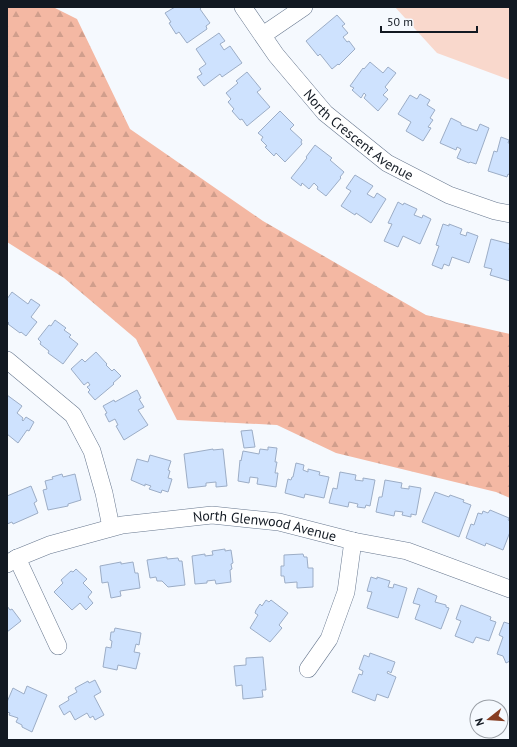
<svg xmlns="http://www.w3.org/2000/svg" width="517" height="747" viewBox="0 0 517 747" font-family="'PT Sans',sans-serif">
	<style>
		.grass { fill: #f9d8cc }
		.forest { fill: url(#forest-firs) }
		.building { fill: #cee2fe; stroke: #9cadc6 }
		.lines { fill: none; stroke-linecap: round; stroke-linejoin: round }
		.minor-casing { stroke: #68788f; stroke-width: 18 }
		.minor { stroke: #fff; stroke-width: 17 }
		.labels { text-anchor: middle; dominant-baseline: central; stroke-width: 3.5; stroke-linejoin: round; paint-order: stroke }
		.street-label { font-size: 14px; fill: #121922; stroke: #f5f9fe }
	</style>
	<defs>
		<pattern id="forest-firs" width="22" height="20" patternUnits="userSpaceOnUse"><rect width="22" height="20" fill="#f4b8a3"/><path d="M5 1l3.5 6h-7zM16 11l3.5 6h-7z" fill="#d09e8c"/></pattern>
	</defs>
	<rect width="100%" height="100%" fill="#f5f9fe"/>
	<!-- grass -->
	<path class="grass" d="M395,7H510V80L437,53Z"/>
	<!-- forest -->
	<path class="forest" d="M7,7H53L77,19L130,129L263,221L426,315L510,334V498L496,492L336,453L277,425L177,420L136,339L64,278L7,242Z"/>
	<!-- building -->
	<path class="building" d="M175,7H202L200,9L210,23L206,26L207,29L187,43L179,32L176,34L169,23L171,22L165,13Z
		M337,15L345,24L342,26L348,33L343,37L347,42L349,41L355,49L339,65L338,64L332,69L320,54L318,56L306,41Z
		M219,33L225,41L220,44L224,50L230,46L242,63L222,77L220,74L204,86L197,77L202,74L199,69L206,64L196,49Z
		M370,62L383,73L388,67L396,73L385,87L388,90L383,95L388,99L378,111L364,98L366,95L364,93L361,98L352,90L354,88L350,86L363,68L364,69Z
		M247,72L261,89L257,92L270,107L247,126L242,119L240,120L232,111L234,109L228,102L231,99L226,93L238,83L236,81Z
		M420,94L430,100L427,105L435,110L430,118L433,120L428,127L431,128L423,141L406,131L411,122L398,114L410,95L417,99Z
		M280,111L294,125L290,129L302,140L301,142L302,144L285,162L276,153L274,156L265,147L267,146L261,140L263,137L258,133Z
		M451,118L461,123V125L477,131L480,124L489,128L476,164L470,162L469,163L457,158L461,149L457,147L456,150L440,143Z
		M501,137L509,140L508,143H510V175L508,174L507,177L488,171L494,151L497,152Z
		M315,145L332,158L330,160L344,172L340,177L341,178L326,196L317,189L318,187L314,183L309,189L302,183L301,186L291,178L307,158L306,157Z
		M355,175L373,186L367,194L374,198L377,193L386,199L371,223L356,213L355,215L341,206L351,191L346,188Z
		M398,202L403,205L404,203L417,209L414,215L422,218L423,215L431,219L420,244L403,236L398,247L384,241L392,224L388,223Z
		M443,224L449,226V224L462,229L460,234L466,236L467,232L478,236L469,263L452,257L449,266L444,264L442,269L432,265L439,246L436,245Z
		M491,239L510,244L509,250L510,251V281L490,275L492,269L484,267Z
		M12,292L28,304L31,299L40,305L31,317L37,322L26,336L21,332L20,333L8,324L9,323L7,321V299Z
		M55,320L66,328L64,330L71,335L69,337L78,344L63,364L48,353L49,351L40,344L41,342L38,339L49,325L51,326Z
		M96,352L107,364L106,365L112,371L114,369L121,376L113,383L114,384L95,400L88,392L90,390L87,387L90,385L88,382L84,385L71,369L82,359L85,362Z
		M137,390L141,398L139,399L144,407L138,410L148,425L124,440L116,426L118,425L115,419L109,422L105,414L107,413L103,406L114,400L115,402Z
		M7,395L22,406L17,413L23,418L22,420L23,421L26,417L34,422L29,431L27,430L18,443L7,434Z
		M252,430L255,447L244,448L241,431Z
		M268,447L277,448L275,462H277L275,473H278L276,487L257,484L258,478L250,477L249,483L238,481L240,460L241,461L243,451L259,454L260,449L268,450Z
		M213,449V450L223,449L227,486L216,487V482L206,483V486L188,488L184,454Z
		M150,455L171,461L168,470L170,471L168,478L172,479L168,492L162,490L161,493L149,489L151,486L145,484V486L131,480L137,459L148,462Z
		M296,463L304,465L303,470L308,472V469L320,472L319,475L329,477L324,498L305,494L304,498L285,493L288,479L291,480L292,477H293Z
		M340,472L356,475L355,480L363,481V478L375,480L370,506L366,505L365,508L357,507L358,504L349,502L348,507L329,503L333,488L337,489Z
		M62,474L63,477L75,474L81,500L68,504V506L48,510L43,490L47,489L45,481L53,479L52,477Z
		M385,480L402,483L401,488L409,489V486L421,488L416,515L411,514V517L402,515L403,512L395,511L394,516L376,512L379,497H382Z
		M31,486L37,501L34,503L38,513L13,524L12,522L7,524V496Z
		M435,492L449,497L450,495L464,500L463,502L471,505L459,537L422,522Z
		M490,510L509,518L508,520L510,521V532L503,550L486,543L485,546L466,538L471,524L474,525L478,513L482,514L483,511L488,513Z
		M225,549V551L231,550L233,563L231,564L232,569L230,570L231,582L216,584L215,580L207,581V583L195,584L192,556L205,554V556L213,555L212,551Z
		M303,554L304,557H307L308,568H313V587L297,588V582L285,583L284,576H281V566H284V555Z
		M167,557V559L178,558L179,561H182L185,585L168,587L162,581H157L156,577L150,578L147,560Z
		M121,562V564L133,562L135,573H138L140,588L120,591L121,596L111,598L108,582L102,583L100,566Z
		M76,569L87,579L83,583L92,592L88,597L93,603L86,610L80,603L72,610L54,592L63,583L61,580L71,571L73,572Z
		M371,577L377,579V577L390,581L388,587L393,588L394,584L407,588L398,618L367,608L372,592L367,591Z
		M418,588L437,596L435,602L446,605V607L449,608L441,629L415,619L420,605L413,603Z
		M266,600L269,602L271,600L288,613L279,625L282,628L270,642L250,628L258,615L255,613L256,610L260,604L262,606Z
		M461,605L491,617L490,620L496,622L489,641L476,637L473,643L455,636L461,621L456,619Z
		M7,606L10,610L12,609L21,621L7,632Z
		M504,622L510,624V661L506,663L503,656L497,654L503,637L499,635Z
		M115,628L141,633L139,645L136,644L134,652L140,653L136,669L118,665L117,670L103,667L106,647L111,648L112,641L110,640L111,632H114Z
		M370,653L395,662L391,673L388,671L387,673L396,677L388,698L377,694L375,701L352,692L359,674L362,675L363,671L359,669L364,655L369,657Z
		M263,657L266,690H262L263,697L243,699L242,685L236,686L234,666L246,665V658Z
		M95,680L101,692L94,696L104,715L95,720L93,716L90,718L87,713L75,720L70,711L64,715L59,706L69,700L68,697L77,692L75,688L88,681L89,683Z
		M27,686L47,695L32,732L22,727V725L16,722L18,718L9,715L10,713L7,712V702L13,688L24,694Z"/>
	<g class="lines">
		<!-- minor casing -->
		<g class="minor-casing">
			<g id="minor">
				<path id="s1" d="M243,7L276,55L325,113L387,163L449,195L495,211L510,214"/>
				<path d="M263,35L304,7"/>
				<path d="M7,360L73,415L92,451L104,493L111,527"/>
				<path d="M17,558L58,646"/>
				<path id="s2" d="M7,564L17,558L49,545L122,525L212,515L279,522L353,541L407,551L510,589"/>
				<path d="M308,669L329,639L346,592L353,541"/>
			</g>
		</g>
		<!-- minor -->
		<use href="#minor" class="minor"/>
	</g>
	<g class="labels">
		<!-- street labels -->
		<g class="street-label">
			<text stroke="none"><textPath href="#s1" startOffset="174">North Crescent Avenue</textPath></text>
			<text stroke="none"><textPath href="#s2" startOffset="266">North Glenwood Avenue</textPath></text>
		</g>
	</g>
	<!-- border -->
	<rect width="517" height="747" fill="none" stroke="#121922" stroke-width="16"/>
	<!-- north arrow -->
	<g transform="translate(489 719) rotate(253)"><circle r="19" fill="#f5f9fe" stroke="#9a9fa6"/>
	<path d="M0-3L7 15L0 10L-7 15Z" fill="#873e23"/>
	<text y="-6" font-size="11" font-weight="bold" text-anchor="middle" fill="#121922">N</text>
	</g>
	<!-- scale -->
	<path d="M381 26v6h96v-6" fill="none" stroke="#121922" stroke-width="2"/>
	<text x="387" y="26" font-size="12" fill="#121922" stroke="#f5f9fe" stroke-width="3" paint-order="stroke">50 m</text>
</svg>
